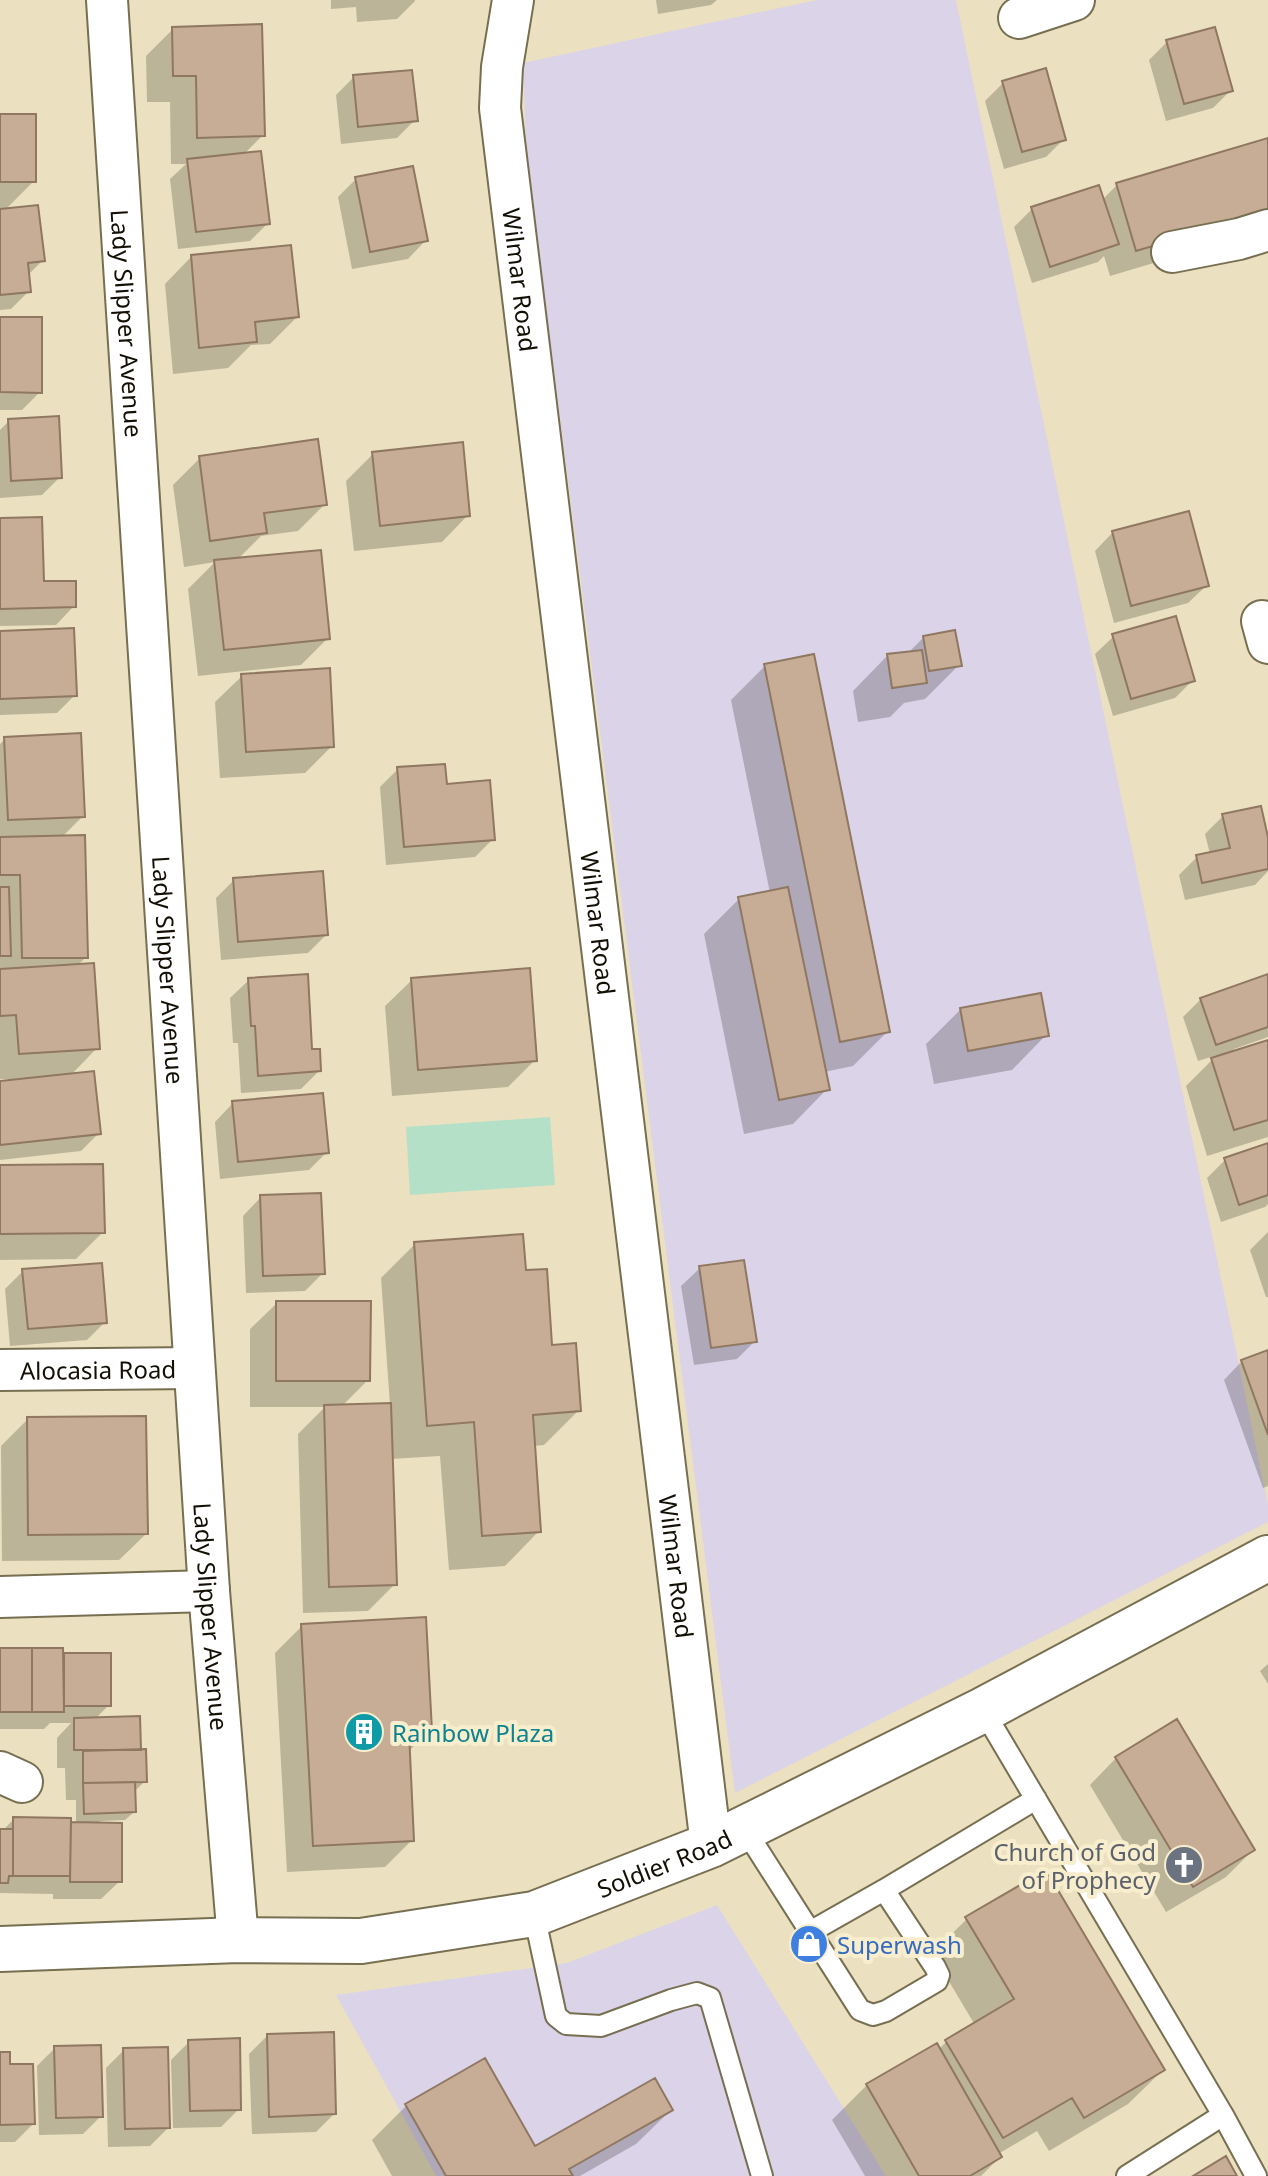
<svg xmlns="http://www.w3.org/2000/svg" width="1268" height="2176" viewBox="0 0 1268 2176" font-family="'Noto Sans',sans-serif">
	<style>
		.industrial { fill: #dbd3e8 }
		.green { fill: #b3e0c7 }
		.shadow { fill: #0003 }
		.building { fill: #c7ad95; stroke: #8f7761; stroke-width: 2 }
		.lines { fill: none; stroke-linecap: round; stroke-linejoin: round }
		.service-casing { stroke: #776f51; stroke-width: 24 }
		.minor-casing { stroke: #776f51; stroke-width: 44 }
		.secondary-casing { stroke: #776f51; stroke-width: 48 }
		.service { stroke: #fff; stroke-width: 20 }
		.minor { stroke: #fff; stroke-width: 40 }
		.secondary { stroke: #fff; stroke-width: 44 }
		.labels { text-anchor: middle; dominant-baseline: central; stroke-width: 8; stroke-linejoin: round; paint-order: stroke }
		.street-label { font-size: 24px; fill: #130f05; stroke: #f8eecd }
		.culture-label { font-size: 24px; fill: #0d838f; stroke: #f8eecd; text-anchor: start }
		.worship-label { font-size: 24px; fill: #5b616d; stroke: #f8eecd; text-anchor: end }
		.shop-label { font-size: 24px; fill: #366cbe; stroke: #f8eecd; text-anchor: start }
	</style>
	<rect width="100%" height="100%" fill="#ebe1c0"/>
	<!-- industrial -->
	<path class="industrial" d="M817,0H956L1268,1505V1522L735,1793L526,150L523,63Z
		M717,1905L886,2176H436L336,1995L567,1963Z"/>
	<!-- green -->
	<path class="green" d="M550,1117L555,1185L410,1195L406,1127Z"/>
	<!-- shadow -->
	<path class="shadow" d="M331,0H415V1L397,19L357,22L356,7L331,9Z
		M656,0H717L711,5L658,14Z
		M173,29L263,135L243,155L268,223L250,241L178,249L170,179L186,164H171L170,102H147L146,56Z
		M1167,42L1231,90L1213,108L1166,121L1149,60Z
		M354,77L415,120L397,138L341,144L336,95Z
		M1003,83L1064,139L1046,157L1004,169L985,101Z
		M0,116L34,181L5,210L42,261L27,276L29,291L11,309L0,310Z
		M1268,140V229L1110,276L1104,256L1098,262L1032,283L1014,227L1032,209L1102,200L1117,185Z
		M356,179L426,240L408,259L352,269L338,197Z
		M191,257L297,317L270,344L251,345L228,368L173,374L165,284Z
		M0,319L40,392L22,410H0Z
		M9,421L60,477L42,495L0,498V430Z
		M373,454L468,515L442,542L354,551L346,481Z
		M200,458L325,504L298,531L261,536L237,560L328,638L301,665L198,676L188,589L215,562L184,567L173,485Z
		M0,520L42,583L74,606L56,625L0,626Z
		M1113,532L1207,585L1188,603L1114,623L1095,551Z
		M0,633L75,695L57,713L0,715Z
		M1114,636L1193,680L1175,698L1113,716L1095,654Z
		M924,637L959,665L925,699L904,703L890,717L858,722L853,691L887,656L908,653Z
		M765,666L888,1031L853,1066L824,1072L827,1089L793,1124L744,1134L704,934L739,899L770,893L731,700Z
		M242,676L332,746L305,773L220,778L215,702Z
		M5,739L83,816L61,838L86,957L76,967L97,1048L70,1076L99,1133L81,1151L0,1160V1083L10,1082V1079H0V744Z
		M398,769L445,786L493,839L475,857L386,865L380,787Z
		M1223,816L1268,846V871L1255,885L1185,900L1179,875L1197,857L1210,854L1205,834Z
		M234,880L326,935L308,953L221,960L216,898Z
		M1268,976V1037L1234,1049L1235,1053L1268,1043V1137L1207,1156L1186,1086L1217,1055L1198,1061L1183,1017L1201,999Z
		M249,980L310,1052L319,1071L301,1089L241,1093L238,1043H233L230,998Z
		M412,980L535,1060L508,1087L392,1096L385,1006Z
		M960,1010L1046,1035L1012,1070L934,1084L926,1044Z
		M233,1103L327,1152L309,1170L220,1179L215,1122Z
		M1268,1146V1204L1265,1207L1221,1222L1207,1178L1225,1160Z
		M0,1167L103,1232L76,1259L0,1260Z
		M261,1197L323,1273L305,1291L246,1293L243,1216Z
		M1268,1232V1297H1266L1250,1250Z
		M415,1244L524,1272L550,1347L579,1410L544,1445L533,1446L539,1531L505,1566L449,1570L440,1456L391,1459L395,1584L368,1611L303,1613L298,1434L325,1407H250V1329L277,1303L368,1380L342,1406L390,1405L381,1278Z
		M700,1268L755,1341L737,1359L694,1365L681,1286Z
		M23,1271L105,1322L87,1340L10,1346L5,1289Z
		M1268,1352V1486L1263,1488L1224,1380L1242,1361Z
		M28,1419L146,1534L119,1560L2,1561L1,1446Z
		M302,1626L430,1730L408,1752L412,1840L385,1867L287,1872L275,1653Z
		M0,1651L62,1655H109V1705L95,1719L139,1752L145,1781L133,1793L134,1812L125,1820L100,1821L120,1881L101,1899H53V1894L0,1893V1831H2L14,1819L76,1824V1800H66L65,1768H57V1738L71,1723H50L44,1729H0Z
		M1268,1664V1684L1260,1671Z
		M1116,1758L1253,1850L1226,1877L1166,1912L1090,1785Z
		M967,1919L1163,2070L1128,2104L1049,2151L1037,2131L998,2154L1000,2157L981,2176H865L832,2120L867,2085L939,2049L946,2042L975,2025L932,1953Z
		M267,2036L334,2114L316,2132L252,2134L249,2054Z
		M189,2042L239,2109L221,2127L173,2128L171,2060Z
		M55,2048L101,2116L83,2134L39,2135L37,2066Z
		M124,2050L168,2128L150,2146L108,2147L106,2068Z
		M0,2054L8,2066L33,2124L15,2142H0Z
		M406,2106L534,2148L671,2110L636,2144L580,2176H392L372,2140Z"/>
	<!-- building -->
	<path class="building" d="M262,24L265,136L197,138L196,76H173L172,27Z
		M1215,27L1233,91L1184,104L1166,40Z
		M1046,68L1066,140L1022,152L1002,81Z
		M412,70L418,121L358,127L353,75Z
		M0,114H36V182H0Z
		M1268,138V212L1136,251L1116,183Z
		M261,151L270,224L196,232L187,159Z
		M413,166L428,241L370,252L355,177Z
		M1099,185L1119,244L1050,267L1031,207Z
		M38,205L45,261L28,263L31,292L0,295V209Z
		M291,245L299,317L255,322L257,342L199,348L191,255Z
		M0,317H42V393L0,392Z
		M59,416L62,478L11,481L8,419Z
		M318,439L327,505L264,513L267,533L210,541L199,456Z
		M463,442L470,516L380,526L372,452Z
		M1189,511L1209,586L1131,606L1112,531Z
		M42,517L44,581H76V607L0,609V518Z
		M321,550L330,639L224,650L214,560Z
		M1176,616L1195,681L1131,699L1112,634Z
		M74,628L77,696L0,699V631Z
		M955,630L962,666L929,671L923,636Z
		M922,650L927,683L892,688L887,654Z
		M814,654L890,1032L840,1042L764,664Z
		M330,668L334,747L246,752L241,674Z
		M81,733L85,817L8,820L4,737Z
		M445,764L447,784L490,780L495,840L404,847L397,767Z
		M1261,806L1268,837V869L1202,883L1196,855L1230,848L1222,814Z
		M85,835L88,958H22L20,875H0V837Z
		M323,871L328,935L238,942L233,878Z
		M0,887H9L11,956H0Z
		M788,887L830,1090L779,1100L738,897Z
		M94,963L100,1049L19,1054L16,1015L0,1016V969Z
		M530,968L537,1061L418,1070L411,978Z
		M308,974L312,1049H320L321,1071L258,1076L255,1026H251L248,978Z
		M1268,974V1027L1216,1045L1200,998Z
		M1041,993L1049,1036L968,1051L960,1008Z
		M1268,1040V1120L1234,1130L1211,1058Z
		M94,1071L101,1134L0,1145V1081Z
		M323,1093L329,1153L238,1162L232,1101Z
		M1268,1143V1195L1239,1205L1224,1158Z
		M103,1164L105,1233L0,1234V1165Z
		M321,1193L325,1274L263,1276L260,1195Z
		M523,1234L526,1270L547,1269L552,1345L576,1343L581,1411L533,1415L541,1532L482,1536L474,1422L427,1426L414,1242Z
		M744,1260L757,1342L711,1348L699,1266Z
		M102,1263L107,1323L28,1329L22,1269Z
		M276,1301H371L370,1381H276Z
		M1268,1350V1435L1241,1360Z
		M391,1403L397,1585L329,1587L324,1405Z
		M146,1416L148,1534L28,1535L27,1417Z
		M426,1617L432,1731L409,1732L414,1841L313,1846L301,1624Z
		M0,1648H32V1712H0Z
		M32,1648H63L64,1712H32Z
		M64,1653H111V1706H64Z
		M140,1716L141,1750H74V1718Z
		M1177,1719L1255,1850L1193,1887L1115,1757Z
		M146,1749L147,1782L83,1783V1751Z
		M135,1782L136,1812L84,1814L83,1783Z
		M13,1817L71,1818L70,1876H13Z
		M71,1822L122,1823V1882H70Z
		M0,1829H13V1876H9L8,1883H0Z
		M1046,1870L1165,2070L1084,2118L1072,2098L1003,2138L945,2040L1014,1999L965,1917Z
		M334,2032L336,2114L269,2117L267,2034Z
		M240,2038L241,2110L190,2111L188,2040Z
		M937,2043L1002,2157L970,2176H919L866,2084Z
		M101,2045L103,2117L56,2118L54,2046Z
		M168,2047L170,2128L125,2129L123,2048Z
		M0,2052H10V2064H33L35,2124L0,2125Z
		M485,2058L535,2146L655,2078L673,2110L569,2169L573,2176H446L405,2104Z
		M1226,2156L1237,2176H1193Z"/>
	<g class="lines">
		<!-- service casing -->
		<g class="service-casing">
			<path id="service" d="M983,1710L1223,2115L1256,2176
				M744,1828L860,2010L873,2015L886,2011L937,1981L939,1975L935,1967L884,1890L810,1932
				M884,1890L1036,1799
				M534,1914L556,2016L566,2024L601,2026L671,2000L697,1993L710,1998L762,2176
				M1127,2176L1223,2115"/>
		</g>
		<!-- minor casing -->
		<g class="minor-casing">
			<g id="minor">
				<path id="s1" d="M107,0L209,1591L238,1940"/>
				<path id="s2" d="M513,0L502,67L500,108L711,1845"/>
				<path d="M1019,18L1074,0"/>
				<path d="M1172,252L1239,239L1268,230"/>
				<path d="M1262,621L1268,643"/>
				<path id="s3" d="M0,1370L194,1368"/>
				<path d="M0,1597L209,1591"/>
				<path d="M0,1772L22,1782"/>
			</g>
		</g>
		<!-- secondary casing -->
		<g class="secondary-casing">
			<g id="secondary">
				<path id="s4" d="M0,1949L238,1940L361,1941L534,1914L711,1845L983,1710L1268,1558"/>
			</g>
		</g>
		<!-- service -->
		<use href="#service" class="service"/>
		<!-- minor -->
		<use href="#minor" class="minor"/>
		<!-- secondary -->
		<use href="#secondary" class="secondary"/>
	</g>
	<!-- icons -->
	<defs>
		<g id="building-disc" transform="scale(2)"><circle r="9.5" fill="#0f9aa8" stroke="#f8eecd"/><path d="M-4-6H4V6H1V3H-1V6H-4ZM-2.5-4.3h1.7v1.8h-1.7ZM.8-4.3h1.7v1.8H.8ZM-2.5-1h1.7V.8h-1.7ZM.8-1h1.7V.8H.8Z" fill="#fff"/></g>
		<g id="church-disc" transform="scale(2)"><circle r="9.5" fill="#6b7280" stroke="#f8eecd"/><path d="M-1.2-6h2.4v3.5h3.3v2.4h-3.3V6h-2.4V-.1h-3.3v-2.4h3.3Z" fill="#fff"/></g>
		<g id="shop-disc" transform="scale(2)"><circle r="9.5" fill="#3f7fe0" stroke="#f8eecd"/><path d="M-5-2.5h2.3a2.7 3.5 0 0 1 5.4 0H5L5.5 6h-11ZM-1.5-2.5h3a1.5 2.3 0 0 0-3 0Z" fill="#fff"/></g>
	</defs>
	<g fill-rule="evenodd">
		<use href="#building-disc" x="364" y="1732"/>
		<use href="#church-disc" x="1184" y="1865"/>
		<use href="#shop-disc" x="809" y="1944"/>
	</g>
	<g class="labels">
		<!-- street labels -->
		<g class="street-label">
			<text stroke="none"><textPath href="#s2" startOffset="282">Wilmar Road</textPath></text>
			<text stroke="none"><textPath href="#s1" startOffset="324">Lady Slipper Avenue</textPath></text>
			<text stroke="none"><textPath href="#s2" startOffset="930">Wilmar Road</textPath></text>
			<text stroke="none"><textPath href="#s1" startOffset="972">Lady Slipper Avenue</textPath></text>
			<text stroke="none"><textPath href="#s3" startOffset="98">Alocasia Road</textPath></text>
			<text stroke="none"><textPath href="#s2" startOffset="1578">Wilmar Road</textPath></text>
			<text stroke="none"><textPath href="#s1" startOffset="1620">Lady Slipper Avenue</textPath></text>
			<text stroke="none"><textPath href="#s4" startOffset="676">Soldier Road</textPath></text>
		</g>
		<!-- culture labels -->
		<g class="culture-label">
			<text x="392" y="1732">Rainbow Plaza</text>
		</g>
		<!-- worship labels -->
		<g class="worship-label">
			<text x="1156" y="1851">Church of God<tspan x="1156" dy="28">of Prophecy</tspan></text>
		</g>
		<!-- shop labels -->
		<g class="shop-label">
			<text x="837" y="1944">Superwash</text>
		</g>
	</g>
</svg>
